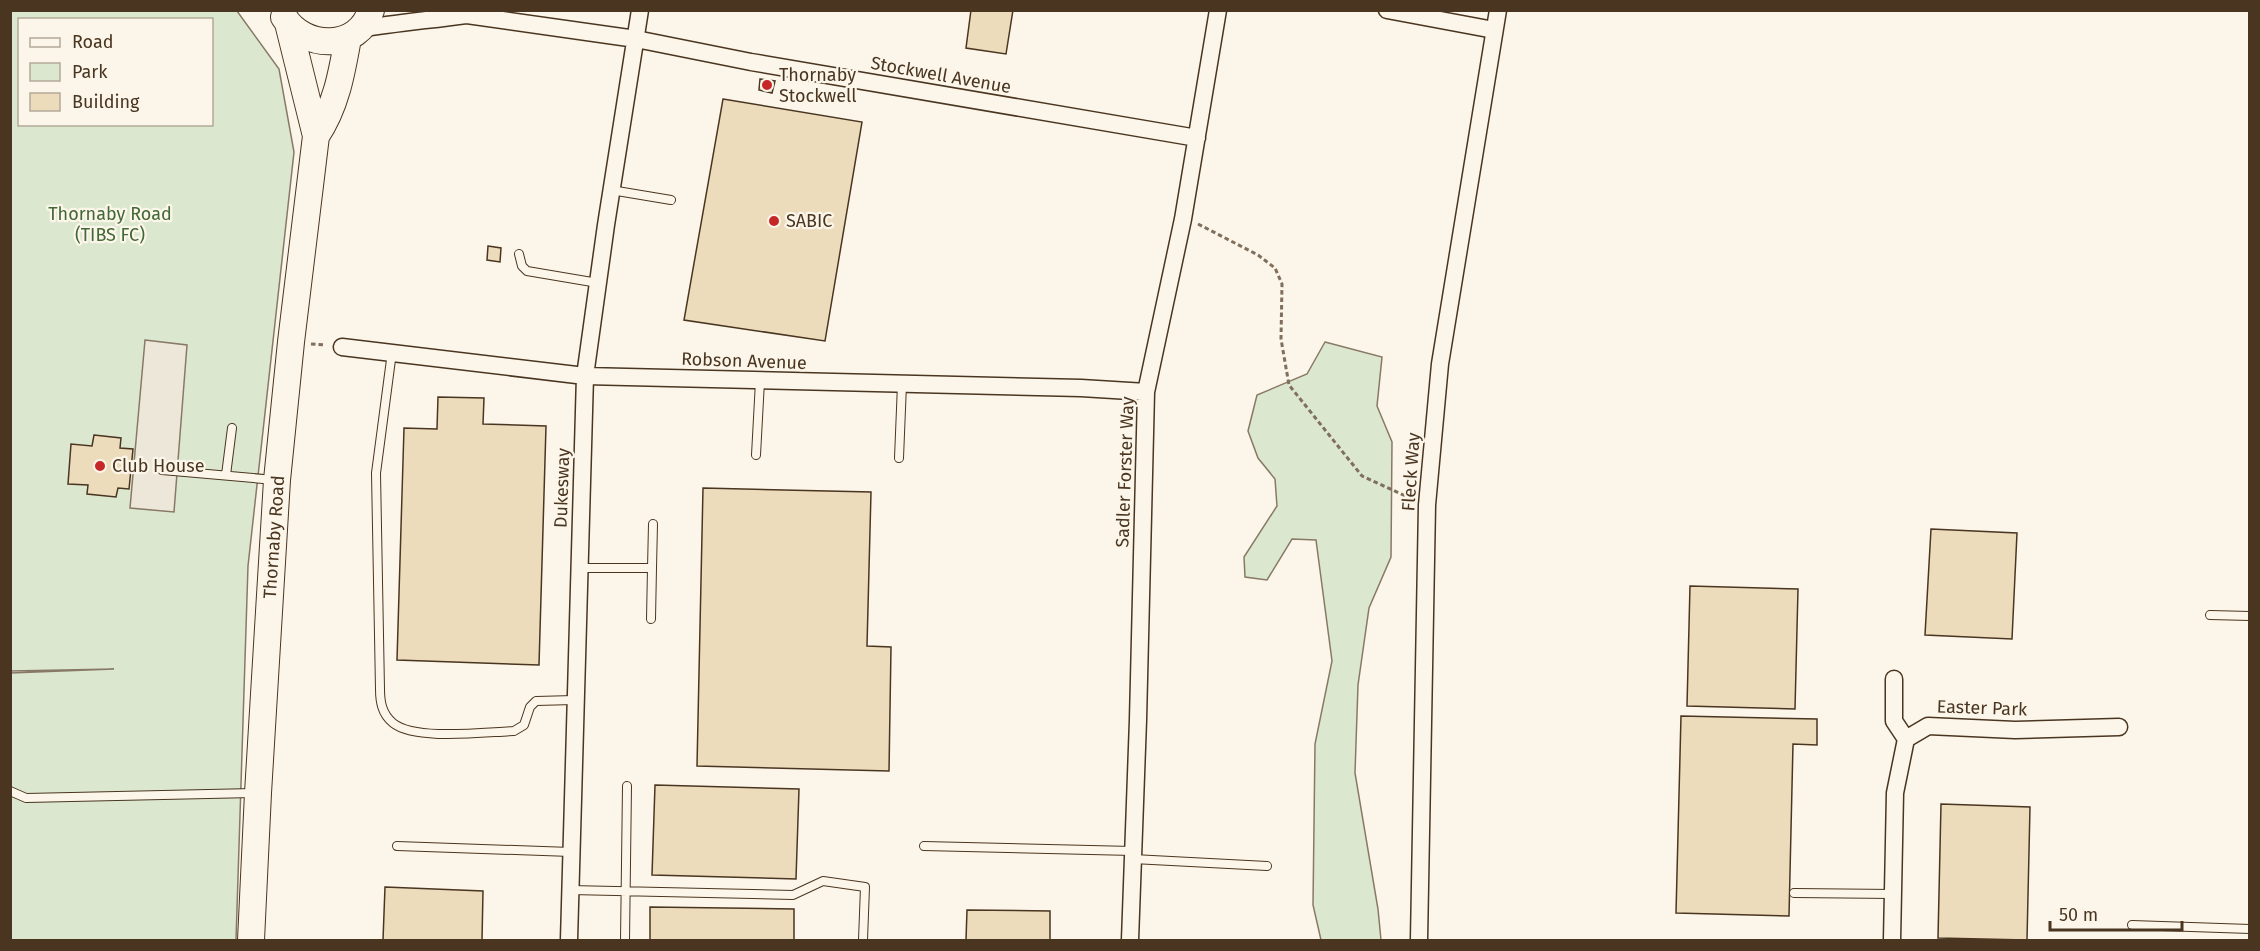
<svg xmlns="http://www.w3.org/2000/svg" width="2260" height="951" viewBox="0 0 2260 951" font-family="'Fira Sans',sans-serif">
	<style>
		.green { fill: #dce7d0; stroke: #887966; stroke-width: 1.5; fill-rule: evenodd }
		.parking { fill: #ede7d9; stroke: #887966; stroke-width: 1.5 }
		.building { fill: #ecdcbc; stroke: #4a3520; stroke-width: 1.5 }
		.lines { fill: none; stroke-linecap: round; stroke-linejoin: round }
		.lane-casing { stroke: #4a3520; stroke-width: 10 }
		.street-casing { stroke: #4a3520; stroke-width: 19 }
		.primary-casing { stroke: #4a3520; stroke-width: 28 }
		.path { stroke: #7f6f5c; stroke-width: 3; stroke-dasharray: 4.5 3; stroke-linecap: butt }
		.lane { stroke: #fbf6e9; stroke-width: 8 }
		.street { stroke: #fbf6e9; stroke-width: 16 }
		.primary { stroke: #fbf6e9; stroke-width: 26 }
		.poi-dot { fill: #c62828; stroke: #fbf6e9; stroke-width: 2 }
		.labels { text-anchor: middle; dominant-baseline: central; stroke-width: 4.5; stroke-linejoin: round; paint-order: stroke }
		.poi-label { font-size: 18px; fill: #4a3520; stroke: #fbf6e9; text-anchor: start }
		.street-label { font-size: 18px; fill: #4a3520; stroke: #fbf6e9 }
		.park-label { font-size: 18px; fill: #436837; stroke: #fbf6e9 }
	</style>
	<rect width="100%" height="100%" fill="#fbf6e9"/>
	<!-- green -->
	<path class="green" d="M11,11H237L279,69L294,152L248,566L236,940H11L10,673L114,669L11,671ZM20,20H212V124H20Z
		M1325,342L1382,357L1377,406L1392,442L1391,557L1369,608L1358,685L1355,773L1378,909L1381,940H1321L1313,905L1315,744L1332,661L1316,540L1292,539L1267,580L1245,577L1244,557L1277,506L1275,479L1258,458L1248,431L1257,395L1307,374Z"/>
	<!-- parking -->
	<path class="parking" d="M145,340L187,345L174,512L130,508Z"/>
	<!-- building -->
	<path class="building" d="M971,10H1013L1006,54L966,48Z
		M760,79L775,81L772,93L759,90Z
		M723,99L862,122L825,341L684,320Z
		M488,246L501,248L500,262L487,260Z
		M438,397L484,398L483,424L546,426L539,665L397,660L404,428L437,429Z
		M94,435L121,438L120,448L133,449L129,489L118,488L116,497L87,494L88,485L68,484L71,444L92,446Z
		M703,488L871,492L867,646L891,647L889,771L697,766Z
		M1931,529L2017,533L2012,639L1925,635Z
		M1690,586L1798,589L1795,709L1687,706Z
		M1681,716L1817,719V745L1793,744L1789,916L1676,913Z
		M655,785L799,789L796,879L652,875Z
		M1941,804L2030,807L2027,940L1938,938Z
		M385,887L483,891L482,940H383Z
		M650,907L794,909V940H650Z
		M967,910L1050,911V940H966Z"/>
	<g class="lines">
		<!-- lane casing -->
		<g class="lane-casing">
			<path id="lane" d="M611,190L671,200
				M519,254L522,266L527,271L598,283
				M392,352L376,473L380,689C380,702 382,714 393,723C415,741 485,732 514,731L524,725L530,707L536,701L574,700
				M756,455L760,381
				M899,458L902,384
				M162,470L275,480
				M226,475L232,428
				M579,568H652L651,619
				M652,568L653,524
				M2210,615L2250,616
				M10,791L26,798L254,793
				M397,846L571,852
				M924,846L1133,851
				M1133,859L1267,866
				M570,890L793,895L823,881L865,887L863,940
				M1794,893L1893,894
				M2132,925L2250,929
				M625,940L627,786"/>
		</g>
		<!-- street casing -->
		<g class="street-casing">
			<path id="street" d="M451,10L467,15L636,39L751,62L1197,138
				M1387,10L1494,30
				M360,29C395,23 430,20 466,15
				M342,347L585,376L1081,388L1146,392
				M1894,679V721L1906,739
				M569,940L585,376L606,225L640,10
				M1130,940L1138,720L1146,392L1183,219L1218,10
				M1419,940L1427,505L1440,364L1498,10
				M1892,940L1895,793L1906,739L1928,726L2015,730L2119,727"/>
		</g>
		<!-- primary casing -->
		<g class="primary-casing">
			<path id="primary" d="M284,17C304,50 359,51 371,10
				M316,136C336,107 342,72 348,38
				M251,940L258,793L277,480L291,342L316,136L288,23"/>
		</g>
		<!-- path -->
		<path class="path" d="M1198,224L1258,255L1275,268L1282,284L1281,339L1289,385L1362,476L1410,498
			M311,344L325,345"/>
		<!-- lane -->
		<use href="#lane" class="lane"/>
		<!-- street -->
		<use href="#street" class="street"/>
		<!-- primary -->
		<use href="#primary" class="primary"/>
	</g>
	<!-- markers -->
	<g class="poi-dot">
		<circle cx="767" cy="85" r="6"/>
		<circle cx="774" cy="221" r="6"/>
		<circle cx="100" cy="466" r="6"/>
	</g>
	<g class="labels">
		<!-- poi labels -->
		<g class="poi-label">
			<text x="779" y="75">Thornaby<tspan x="779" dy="21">Stockwell</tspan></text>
			<text x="786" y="221">SABIC</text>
			<text x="112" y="466">Club House</text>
		</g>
		<!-- street labels -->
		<g class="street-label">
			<text transform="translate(941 75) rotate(10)">Stockwell Avenue</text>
			<text transform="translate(744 361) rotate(2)">Robson Avenue</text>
			<text transform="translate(1125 472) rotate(-88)">Sadler Forster Way</text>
			<text transform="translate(1411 472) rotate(-86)">Fleck Way</text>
			<text transform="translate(562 488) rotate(-88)">Dukesway</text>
			<text transform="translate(274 537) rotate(-86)">Thornaby Road</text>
			<text transform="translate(1982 708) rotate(2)">Easter Park</text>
		</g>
		<!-- park labels -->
		<g class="park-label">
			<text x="110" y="214">Thornaby Road<tspan x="110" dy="21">(TIBS FC)</tspan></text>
		</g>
	</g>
	<!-- border -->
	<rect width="2260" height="951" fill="none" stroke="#4a3520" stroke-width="24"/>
	<!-- legend -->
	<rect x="18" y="18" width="195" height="108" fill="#fbf6e9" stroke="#b4a999" stroke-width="1.5"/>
	<rect x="30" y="38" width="30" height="9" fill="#fbf6e9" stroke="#b4a999" stroke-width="1.5"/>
	<text x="72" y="48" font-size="18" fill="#4a3520">Road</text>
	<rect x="30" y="63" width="30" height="18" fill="#dce7d0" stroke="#b4a999" stroke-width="1.5"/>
	<text x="72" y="78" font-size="18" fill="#4a3520">Park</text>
	<rect x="30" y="93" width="30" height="18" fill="#ecdcbc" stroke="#b4a999" stroke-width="1.5"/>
	<text x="72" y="108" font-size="18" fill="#4a3520">Building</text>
	<!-- scale -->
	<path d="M2050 921v9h132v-9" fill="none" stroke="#4a3520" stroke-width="3"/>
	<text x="2059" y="921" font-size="18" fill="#4a3520" stroke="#fbf6e9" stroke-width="4.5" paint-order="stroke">50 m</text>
</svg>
